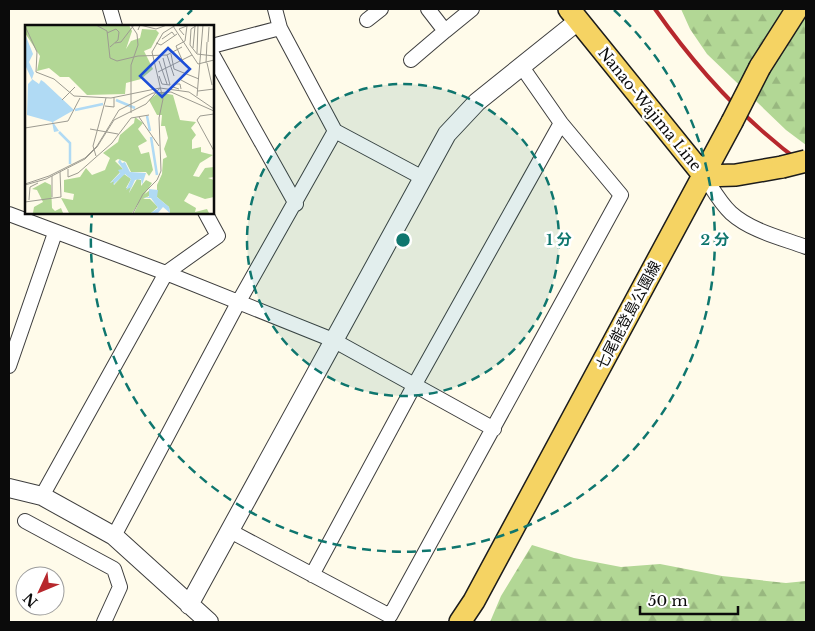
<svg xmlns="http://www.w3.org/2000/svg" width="815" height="631" viewBox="0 0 815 631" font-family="'Libre Baskerville','Noto Sans JP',serif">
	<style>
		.forest { fill: url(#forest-firs) }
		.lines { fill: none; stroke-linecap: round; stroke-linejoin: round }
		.minor-casing { stroke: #3e3e3e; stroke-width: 16 }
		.tertiary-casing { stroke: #3e3e3e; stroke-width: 20 }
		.primary-casing { stroke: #1c1c1c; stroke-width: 24 }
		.minor { stroke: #fff; stroke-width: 14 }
		.tertiary { stroke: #fff; stroke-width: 18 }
		.primary { stroke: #f5d363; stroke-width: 21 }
		.rail { stroke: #b7282d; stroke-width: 4 }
		.primary-bridge-casing { stroke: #1c1c1c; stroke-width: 24; stroke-linecap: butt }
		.primary-bridge { stroke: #f5d363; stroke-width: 21 }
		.ring { fill: none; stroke: #0f766e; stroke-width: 2.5; stroke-dasharray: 9 6 }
		.labels { text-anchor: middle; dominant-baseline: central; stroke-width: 5; stroke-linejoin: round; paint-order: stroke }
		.street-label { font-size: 15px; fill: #0b0b0b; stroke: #fff }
		.inset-river { fill: none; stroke: #b0daf4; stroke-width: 2.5 }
		.inset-road { fill: none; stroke: #9d9b91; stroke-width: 1 }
		.view { fill: #1d4ed8; fill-opacity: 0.15; stroke: #1d4ed8; stroke-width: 2.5 }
		.inset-edge { fill: none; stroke: #0b0b0b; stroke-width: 2.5 }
		.centre { fill: #0f766e; stroke: #fff; stroke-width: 2.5 }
		.ring-label { font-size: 15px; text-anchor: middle; font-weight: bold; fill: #0f766e; stroke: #fff; stroke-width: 5; stroke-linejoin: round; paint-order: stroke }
	</style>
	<defs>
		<pattern id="forest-firs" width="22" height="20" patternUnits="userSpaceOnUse" patternTransform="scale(1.25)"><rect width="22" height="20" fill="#b2d795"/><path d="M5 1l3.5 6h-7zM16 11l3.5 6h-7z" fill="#98b77f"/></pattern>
	</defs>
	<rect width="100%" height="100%" fill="#fffbea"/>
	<!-- forest -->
	<path class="forest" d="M681,9H806V145L786,130L707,54L690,29Z
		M532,545L574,558L621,567L660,564L722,576L786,583L806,581V622H490L501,596Z"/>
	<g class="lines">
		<!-- minor casing -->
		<g class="minor-casing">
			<path id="minor" d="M110,9L115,26
				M275,9L280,28L335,131L423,178
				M428,9L445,31L472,9
				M367,20L381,9
				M212,46L280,28
				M212,54L296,204
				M411,60L445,31
				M704,176C712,188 720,203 731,213C751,231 782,238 806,247
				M9,214L166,273L333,340L494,429
				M9,366L55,233
				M42,496L166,273L218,236L205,212
				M25,521L114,569L120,587L104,622
				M230,531L390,616L621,195L561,123L522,67
				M114,536L238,303L335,131
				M312,575L415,384L561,123"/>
		</g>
		<!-- tertiary casing -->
		<g class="tertiary-casing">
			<path id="tertiary" d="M9,488L42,496L114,536L209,622
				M189,605L447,134L477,102L578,21"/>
		</g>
		<!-- primary casing -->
		<g class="primary-casing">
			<path id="primary" d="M569,9L704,176L736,175L782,167
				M760,67L797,9
				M460,622L474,601L732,122"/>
		</g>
		<!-- minor -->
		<use href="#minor" class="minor"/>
		<!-- tertiary -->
		<use href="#tertiary" class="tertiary"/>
		<!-- primary -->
		<use href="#primary" class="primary"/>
		<!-- rail -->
		<path class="rail" d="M655,9C697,69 746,123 806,166"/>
		<!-- primary-bridge casing -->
		<g class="primary-bridge-casing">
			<path id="primary-bridge" d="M732,122L760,67
				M782,167L806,161"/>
		</g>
		<!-- primary-bridge -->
		<use href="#primary-bridge" class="primary-bridge"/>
	</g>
	<!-- distance rings -->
	<circle cx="403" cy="240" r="156" fill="#0f766e" fill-opacity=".12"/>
	<g class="ring">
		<circle cx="403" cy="240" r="156"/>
		<path d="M177 25A312 312 0 0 1 192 10M614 10A312 312 0 1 1 92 213"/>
	</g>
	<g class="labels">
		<!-- street labels -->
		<g class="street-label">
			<text transform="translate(650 109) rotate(51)">Nanao-Wajima Line</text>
			<text transform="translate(628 315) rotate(-62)">七尾能登島公園線</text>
		</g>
	</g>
	<!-- overview -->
	<g transform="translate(25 25)">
		<rect width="189" height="189" fill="#fffbea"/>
		<path d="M0,0H104L107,6L101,24L106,16L115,13L117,4L131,5L134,8L126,23L119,26L128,44L116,54L101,58L100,69L62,70L44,52H35L24,43L12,46L15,31L0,8ZM134,67L148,70L155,95L171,97L166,103L171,110L167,115V124L176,122V127L188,130L175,138L168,151L174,152L180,143L189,142V152L183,153L189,155V172L180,174L164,168L159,176L171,183L170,187L182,184L184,188H145L144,182L132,172V160L137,149L138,134L142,132L139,124L143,113L140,101H136L137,90H132L124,75ZM110,92L118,98L113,104L122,116L113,121L116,129L124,127L128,145L124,151L121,147H106L101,137L93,134L90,136L98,144L85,158L89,156V160L99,149L106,154L101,163L106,162L104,168L112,154L116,155V161L121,155L127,158L107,188H44L36,173L48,175L49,169L39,167V155L55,152L61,143L67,150L80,145L85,133L78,128L93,117L95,110L109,98ZM20,157L26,160L27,183L30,186L36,183L38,188H8L9,182L18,177L12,165L7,164ZM125,165L124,171L118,174H125L133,182L126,188H109L117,171Z" fill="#b2d795"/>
		<path d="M0,9L8,29L4,37L9,48L7,54L14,59L16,55L19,57L49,85L28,97L34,106L29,107L27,97L2,90L3,59L7,55L1,42L0,49ZM95,134L97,138L100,137L105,147L121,148L117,160L116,154L110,155L104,168L106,162L101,165L106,154L100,149L88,160L89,156L85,158L95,148L93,145L98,144L93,137ZM124,164L133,165L132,172L144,182L145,188L138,182L133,188H126L133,183L126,173H118L124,172Z" fill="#b0daf4"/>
		<path class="inset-river" d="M91,75L110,83M50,85L78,79M122,91L125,106M34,107L45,118V139M126,112L132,150"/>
		<path class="inset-road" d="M71,0L82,6L85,33L92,36L113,31L142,30L157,22M172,0L166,4L165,20L172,29L189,31M0,1L12,27L11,47L29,54L49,71L86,73L135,63M148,1L173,39L189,35M113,5L115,0L131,4L142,0M82,8L91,4L94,7L93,15L85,22M159,10L154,4L164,0M137,14L147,7L150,11M183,17L184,2M90,18L96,17L109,0M131,18L136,20L152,9M168,23L170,1M172,28L173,0M146,29L149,44L174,54M142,30L149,51M138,33L145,60M134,36L142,59M158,37L151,21L160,16L162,1M181,38L182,17M182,38L187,60M133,47L167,30M134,51L137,59L145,60M156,55L173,64M135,63L164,67L189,84M154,64L148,62L149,59H155L156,64M173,66L189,64M172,71L178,0M37,75L50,62M80,81L89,82V72M106,88V40L113,20L112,9L106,0M189,89L175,91L172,95L189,126M114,92L134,121M0,103L43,96L55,73M65,104L93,109M71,131L68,121L81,73M43,144V152L53,148L87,118L106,93L124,90M0,159L24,151L60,133L72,121L94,85L128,68L146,67L189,86M0,160L21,154L60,134L72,122L89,95L121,79L135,63M27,172V151M4,175L5,162L13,158M0,177L36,172L35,147M108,188L118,169L132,155L136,146L134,93L138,74L127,27L138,8L151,0"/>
		<path class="view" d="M143,23L165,44L137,72L115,51Z"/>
		<rect width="189" height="189" class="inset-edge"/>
	</g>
	<circle cx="403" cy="240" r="8" class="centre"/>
	<g class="ring-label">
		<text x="559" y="245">1 分</text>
		<text x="715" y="245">2 分</text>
	</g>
	<!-- border -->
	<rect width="815" height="631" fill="none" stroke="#0b0b0b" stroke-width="20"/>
	<!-- north arrow -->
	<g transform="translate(40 591) rotate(226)"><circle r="24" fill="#ffffff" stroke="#9d9d9d"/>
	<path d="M0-4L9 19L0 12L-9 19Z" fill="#b7282d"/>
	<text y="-8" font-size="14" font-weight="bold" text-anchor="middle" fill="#0b0b0b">N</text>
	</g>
	<!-- scale -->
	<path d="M640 606v8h98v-8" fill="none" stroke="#0b0b0b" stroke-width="2.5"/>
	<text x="648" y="606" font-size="15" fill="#0b0b0b" stroke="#ffffff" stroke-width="4" paint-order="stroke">50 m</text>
</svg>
